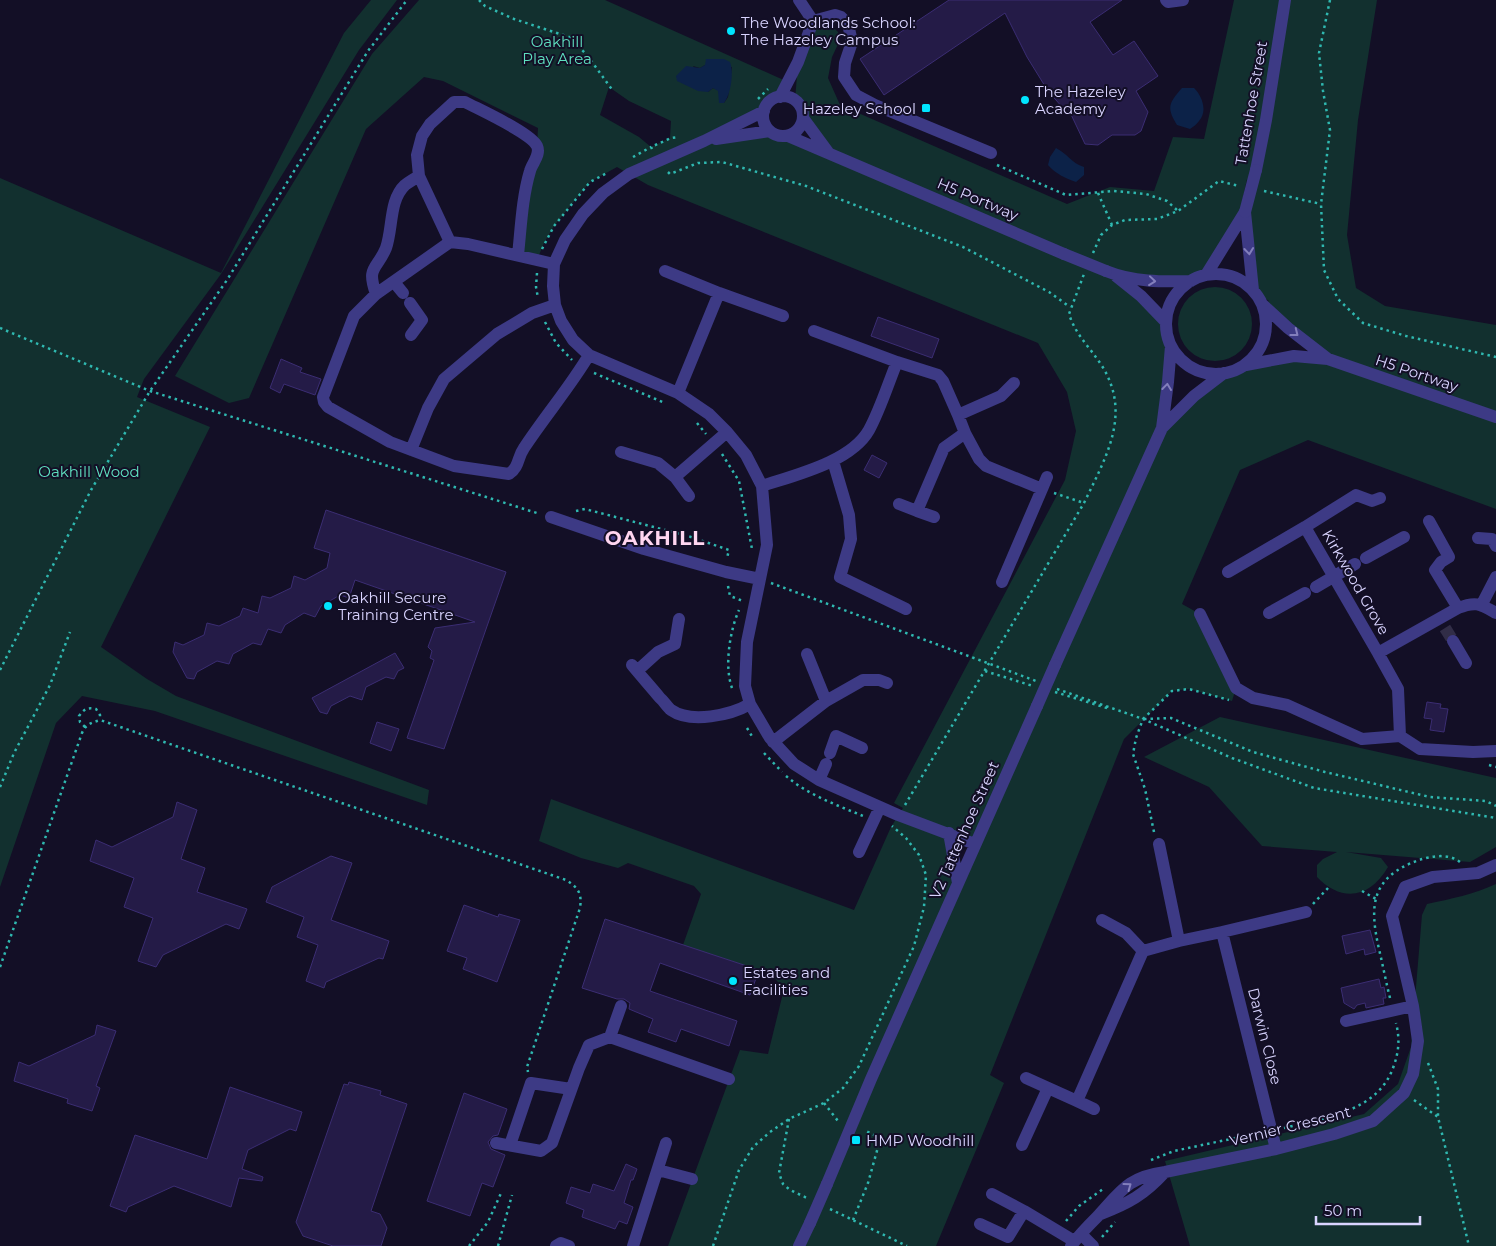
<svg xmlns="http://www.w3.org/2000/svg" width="1496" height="1246" viewBox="0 0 1496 1246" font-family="Montserrat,sans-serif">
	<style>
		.green { fill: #12302f; fill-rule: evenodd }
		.water { fill: #0c2248 }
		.building { fill: #241b47; stroke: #3b2d73 }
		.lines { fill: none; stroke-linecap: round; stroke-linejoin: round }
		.minor-tunnel { stroke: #312d47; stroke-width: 12; stroke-dasharray: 12 6; stroke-linecap: butt }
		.path { stroke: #2fb8b0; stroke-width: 2.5; stroke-dasharray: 2.5 4; stroke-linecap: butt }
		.minor { stroke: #3d3a85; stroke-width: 12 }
		.minor-bridge { stroke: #3d3a85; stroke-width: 12 }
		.oneway { stroke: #837fbc }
		.poi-dot { fill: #00e5ff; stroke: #130f26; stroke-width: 2 }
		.labels { text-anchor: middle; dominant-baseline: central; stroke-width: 4; stroke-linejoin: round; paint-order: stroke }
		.poi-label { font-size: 15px; fill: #d9d4ff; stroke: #130f26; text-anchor: start }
		.park-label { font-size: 15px; fill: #5fe0c0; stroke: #130f26 }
		.street-label { font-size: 15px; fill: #d9d4ff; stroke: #130f26 }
		.district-label { font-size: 20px; font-weight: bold; letter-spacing: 1px; fill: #ffd6f0; stroke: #130f26 }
	</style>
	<rect width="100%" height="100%" fill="#130f26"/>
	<!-- green -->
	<path class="green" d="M371,0H397L359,50L221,274L144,379L137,397L210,427L101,647L147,679L176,696L429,790L427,805L155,711L82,696L56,723L0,887V178L221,273L344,33Z
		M419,0H605L788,82L767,106L706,140L770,131L775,134L788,136L827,152L803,118L801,108L795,101L798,62L813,21L825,19L838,32L840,40L832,57L828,78L840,105L1067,204L1110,187L1154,191L1173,137L1204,139L1234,0H1377L1358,120L1347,235L1356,288L1385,306L1496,325V509L1308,440L1240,470L1182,604L1200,614L1236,688L1232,701L1189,689L1172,691L1124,739L990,1075L1004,1083L936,1246H668L740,1050L768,1054L784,989L771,974L683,945L701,894L694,886L628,863L618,868L581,858L539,841L551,799L854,910L891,827L903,808L894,803L1065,480L1076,431L1067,392L1038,343L648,185L617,167L590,182L554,226L544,243L537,260L518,255L537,146L538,128L443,81L424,77L366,129L249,398L229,403L175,376L372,54ZM705,65L732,67L728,97L724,103L718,90L713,88L708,92L693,66L700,68ZM609,87L629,101L671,121L670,138L651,147L639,137L600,115ZM1247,179L1245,212L1253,290L1269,301L1263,305L1327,359L1246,365L1237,370L1224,373L1162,426L1171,346L1168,335L1166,322L1116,275L1191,281L1206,275L1240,212ZM949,833L975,845L958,882Z
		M1178 324a37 37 0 1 1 74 0a37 37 0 1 1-74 0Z
		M1220,717L1496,778V847L1470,862L1346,852L1381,858L1388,867C1370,898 1342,903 1317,877V865L1323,859L1337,852L1262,846L1209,787L1144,757Z
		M1496,884V1246H1190L1165,1161L1364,1114L1398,1084L1411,1047L1422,915L1427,904C1451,899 1474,894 1496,884Z"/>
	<!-- water -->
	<path class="water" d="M706,59H724L730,62C734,72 731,94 724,103H719L718,91L713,88L708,92L698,91L677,81L676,76L686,66L700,68L705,65Z
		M1182,88H1194C1202,96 1208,111 1199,121C1197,124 1193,127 1190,129L1177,125C1166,107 1169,103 1182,88Z
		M1056,148C1068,154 1071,163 1084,167V175L1076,182C1065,178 1056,174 1048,165L1050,157Z"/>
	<!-- building -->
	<path class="building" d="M949,0H1122L1090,22L1113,55L1134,41L1158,76L1136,91L1148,112L1141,131L1135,135H1112L1098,145L1085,144L1067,106L1063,108L1048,91L1027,57L1005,13L884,95L860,59Z
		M878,317L939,339L932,358L871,336Z
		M281,359L302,368L300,372L321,379L315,395L284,384L280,393L270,388Z
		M872,455L887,463L879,478L864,470Z
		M326,510L506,572L444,749L407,738L434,660L430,658L432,651L428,647L435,628L475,622L355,580L349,598L340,595L321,606L315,617L304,613L285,625L281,633L268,629L261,645L253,643L233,654L229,664L217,661L197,672L194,679L187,678L173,652L175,642L183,645L204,635L207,623L219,626L240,616L243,608L258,613L262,596L270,598L291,588L294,576L305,580L327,568L330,553L314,548Z
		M395,653L404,668L398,671L394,679L386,677L366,687L362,700L350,696L331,706L327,714L320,712L312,698Z
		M1427,702L1441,704L1440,708L1448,709L1444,732L1430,730L1432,719L1424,718Z
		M377,722L399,729L391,751L370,743Z
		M177,802L197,810L181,859L205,868L197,892L247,909L239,929L226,924L163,955L156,967L138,961L153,918L124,907L134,878L90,861L96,840L112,847L173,817Z
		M331,856L352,863L331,920L389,941L383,959L379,958L326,982L324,988L306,981L318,945L297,937L304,917L266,902L272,887Z
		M464,905L498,917L499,914L520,920L497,982L463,969L467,958L447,951Z
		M605,919L759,970L750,995L660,963L650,991L737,1021L729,1046L681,1029L676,1042L648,1032L653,1019L629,1009L630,1003L624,999H617L582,988Z
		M1370,930L1376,952L1365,955L1364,949L1346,954L1342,936Z
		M1379,979L1381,988L1384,987L1386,998H1383L1384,1004L1366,1008L1365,1003L1357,1005L1354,1009L1344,1003L1341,988Z
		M97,1025L116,1031L96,1086L100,1088L92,1111L67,1103L68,1099L14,1081L19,1062L29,1066L95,1035Z
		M349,1082L381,1091L380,1095L407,1104L371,1211L380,1214L387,1228L381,1246H333L303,1236L296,1222L344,1084L348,1085Z
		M230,1087L302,1112L296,1131L290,1129L248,1150L242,1169L263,1177L262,1181L239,1178L231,1207L174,1186L128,1207L126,1212L110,1206L135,1135L207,1159Z
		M464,1093L507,1109L498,1135L493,1136L488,1142L491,1149L505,1155L493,1187L482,1183L470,1216L427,1201Z
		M626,1164L637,1169L633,1180H631L624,1203L633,1207L627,1224L619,1221L615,1229L582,1217L584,1210L566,1203L571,1187L590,1193L593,1184L614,1191Z"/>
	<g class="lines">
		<!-- minor-tunnel -->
		<path class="minor-tunnel" d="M1445,628L1453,641"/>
		<!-- path -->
		<path class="path" d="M479,0L485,6L514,19L569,37L587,55L613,91
			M1330,0L1319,53L1323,91L1330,130L1321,204L1324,270L1338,299L1363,323L1406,336L1496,357
			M758,99L768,89
			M652,149L651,147L671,138L679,137
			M633,157L651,147
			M997,165L1066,195L1114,191L1146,194L1167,201L1178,211
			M668,172L670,174L698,163L722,162L806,186L963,247L1049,292L1070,307
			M1264,191L1321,204
			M1098,193L1112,225
			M542,249L554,226L590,182L607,173
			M1093,253L1101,235L1112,225L1125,220L1157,219L1178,211L1219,181L1239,186
			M537,273L536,287L538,298
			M545,322L556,343L572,360
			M0,328L150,391L540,514
			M594,373L665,403
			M697,423L706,434
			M722,454L739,481L752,549
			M1054,493L1084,503
			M576,511L585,509L688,536L729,550L727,558
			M771,583L1036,681
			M728,586L730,596L743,601
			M0,670L91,490L150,391L227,280L368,51L407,0
			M985,671L1033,686
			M732,688C724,666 730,630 739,610
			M1057,689L1143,719L1172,691L1189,689L1229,700
			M1055,692L1110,709
			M1144,719L1171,718L1253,752L1325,772L1430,797L1486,801L1496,806
			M85,727L80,722L79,716C84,709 88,707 96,709L100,715V720
			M747,728L753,738
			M764,753L782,772
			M1489,765L1496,767
			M786,776C808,795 837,805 863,816
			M0,787L14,753L50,685L70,632
			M905,805L1084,503C1106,457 1132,414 1102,366C1090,347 1076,336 1069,314L1084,274
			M1154,832L1145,789L1133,754L1136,738L1143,719L1232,758L1314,788L1496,818
			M1362,891L1376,899
			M1313,904L1328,888
			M0,967L82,733C86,724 91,723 100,720L566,880C579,888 582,894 580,908L527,1067L528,1072
			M1390,998C1386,982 1383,966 1379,949C1369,905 1371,877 1419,860C1431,856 1449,853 1460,862
			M1428,1063L1438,1089V1117
			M1414,1100L1438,1117L1469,1246
			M824,1103L838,1121
			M789,1119L779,1173L783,1184L790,1190L807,1198
			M1284,1128C1324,1118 1377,1112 1393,1068C1399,1052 1400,1039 1396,1023
			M1151,1160L1174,1151L1259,1133
			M830,1209L907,1246
			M853,1220L868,1183L880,1140L874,1135L866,1131
			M1066,1221L1079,1206L1103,1189
			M1102,1237L1115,1222
			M469,1246L488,1222L502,1191
			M498,1246L512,1195
			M713,1246L739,1170L753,1147L770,1132L789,1119L824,1103L843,1088L859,1066L914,946L924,907L926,875L919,855L906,838L892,826"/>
		<!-- minor -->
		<path class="minor" d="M799,0L813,21
			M1166,0L1168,2L1183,0
			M763 116a20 20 0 1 1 40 0a20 20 0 1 1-40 0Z
			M780,97L798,62L813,21L835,15L841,17L848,24L852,42L845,63L844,77L856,95L875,105L991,153
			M764,111L704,141L629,174L603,193L583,214L565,240L554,264L553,286L555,305L561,321L573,340L589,355L678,393L709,414L727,432L746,455L762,486L767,545L747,642L745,686L750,704L770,738L794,764L819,780L898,815L975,844
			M803,118L828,152
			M788,136L1064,254
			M716,139L770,131
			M1256,170L1266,120L1285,0
			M1245,212L1253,290
			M450,242L419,176L417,155L422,136L430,124L454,102H465C480,110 531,133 537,146C541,155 532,163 530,171C522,198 521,227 518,255
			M554,264L468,244L450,242L376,294L354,316L323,397L324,402L328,407L390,442L454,466L509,474C520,466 517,458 524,448C545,416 570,387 589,355
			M665,271L719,293L678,393
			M1106,271C1133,282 1162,282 1191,281
			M1166 324a50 50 0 1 1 100 0a50 50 0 1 1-100 0Z
			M1206,275L1245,212
			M1116,276L1141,296L1166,322
			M394,282L403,293
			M719,293L783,316
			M376,294C366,266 377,270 386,248C393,228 389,200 405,185C409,182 414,179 419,176
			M410,303L422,320L411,335
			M1263,305L1288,328L1328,359
			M897,362L938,375L943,381L958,415L1001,396L1014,383
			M1246,365L1294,356L1328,359L1496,417
			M1162,428L1194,396L1224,373
			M965,433L979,459L986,466L1042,489L1047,477
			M411,450L428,408L444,379L497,334L532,313L555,305
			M621,452L658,463L675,477
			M833,461L849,515L851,539L840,577L906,609
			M762,486C795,475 851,462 869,430C880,410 888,384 897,362L814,331
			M689,496L675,477L727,432
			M899,504L917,511
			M551,517L644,549L726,572L760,579
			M934,517L917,511L944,448L965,433L958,415
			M1429,521L1449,557L1441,562L1435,570L1458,608
			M1305,527L1378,653L1458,608C1476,601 1480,604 1496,613
			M1478,538L1492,539L1496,546
			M1366,558L1404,537
			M1228,572L1305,527L1356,495L1372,501L1380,498
			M1002,582L1042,489
			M1316,587L1355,564
			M1482,604L1496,577
			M1269,613L1305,593
			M1200,614L1236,688L1253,698L1287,705L1362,739L1400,736L1420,749L1473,752L1496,751
			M1453,641L1466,663
			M1378,653L1398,689L1400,736
			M807,654L826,701
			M632,665C641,676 651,687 660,698C664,701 667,707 671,710C691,724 731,715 750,704
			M1055,665L1162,428L1168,382L1171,346
			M637,671L658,652L675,644L679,619
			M773,742L826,701L863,680H879L887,683
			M830,753L836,736L862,748
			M819,780L826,764
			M949,833L958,883
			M1159,844L1179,941L1222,932
			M859,852L880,807
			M1102,920L1126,933L1143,951L1179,941
			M1346,1021L1413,1006
			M610,1037L621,1006
			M1026,1078L1077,1101
			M1094,1109L1077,1101L1143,951
			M496,1143L541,1151L552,1143L579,1068L589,1045L610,1037L729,1079
			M510,1145L531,1083L571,1089
			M1022,1145L1048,1088
			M1276,1149L1222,932L1306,912
			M658,1170L692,1179
			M827,1184L871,1079L1037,706
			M992,1194L1024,1211
			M1101,1214C1129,1203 1144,1195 1165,1172
			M980,1224L1008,1237L1024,1211L1074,1241
			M1081,1234L1093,1246
			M556,1246L561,1243L569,1246
			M633,1246L666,1143
			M799,1246L810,1223
			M1071,1246C1079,1235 1088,1226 1098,1216C1121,1191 1128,1177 1165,1172L1276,1149L1334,1134L1373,1121L1404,1093L1413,1074L1418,1041L1413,1006L1392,916L1405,887L1433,877L1478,873L1496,865"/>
		<!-- minor-bridge -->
		<path class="minor-bridge" d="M1245,212L1256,170
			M1064,254L1106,271
			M1037,706L1055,665
			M810,1223L827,1184"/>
	</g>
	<!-- one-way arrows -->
	<defs><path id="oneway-chevron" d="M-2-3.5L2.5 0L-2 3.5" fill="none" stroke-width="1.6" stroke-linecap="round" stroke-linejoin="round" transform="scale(1.25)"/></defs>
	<g class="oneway">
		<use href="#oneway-chevron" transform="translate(1249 251) rotate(84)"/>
		<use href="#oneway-chevron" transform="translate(1152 281) rotate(6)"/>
		<use href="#oneway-chevron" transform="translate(1295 333) rotate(38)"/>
		<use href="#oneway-chevron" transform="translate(1167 387) rotate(-83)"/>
		<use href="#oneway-chevron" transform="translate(1128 1186) rotate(-36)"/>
	</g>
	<!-- markers -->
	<g class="poi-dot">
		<circle cx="731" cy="31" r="5"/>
		<circle cx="1025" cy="100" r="5"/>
		<rect x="921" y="103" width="10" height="10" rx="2.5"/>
		<circle cx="328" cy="606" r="5"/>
		<circle cx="733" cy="981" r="5"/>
		<rect x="851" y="1135" width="10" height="10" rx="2.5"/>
	</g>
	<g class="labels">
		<!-- poi labels -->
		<g class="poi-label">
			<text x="741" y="22">The Woodlands School:<tspan x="741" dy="17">The Hazeley Campus</tspan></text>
			<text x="1035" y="91">The Hazeley<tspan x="1035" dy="17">Academy</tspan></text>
			<text x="916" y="108" text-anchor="end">Hazeley School</text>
			<text x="338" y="597">Oakhill Secure<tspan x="338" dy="17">Training Centre</tspan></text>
			<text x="743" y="972">Estates and<tspan x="743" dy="17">Facilities</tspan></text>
			<text x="866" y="1140">HMP Woodhill</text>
		</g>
		<!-- park labels -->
		<g class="park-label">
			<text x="557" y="41">Oakhill<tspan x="557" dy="17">Play Area</tspan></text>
			<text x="89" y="471">Oakhill Wood</text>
		</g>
		<!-- street labels -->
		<g class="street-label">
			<text transform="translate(1251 103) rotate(-80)">Tattenhoe Street</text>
			<text transform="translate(978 199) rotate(23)">H5 Portway</text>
			<text transform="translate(1417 373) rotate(19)">H5 Portway</text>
			<text transform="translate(1356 582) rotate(60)">Kirkwood Grove</text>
			<text transform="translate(964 830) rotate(-66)">V2 Tattenhoe Street</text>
			<text transform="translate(1265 1036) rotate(76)">Darwin Close</text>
			<text transform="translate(1290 1126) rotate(-14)">Vernier Crescent</text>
		</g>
		<!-- district labels -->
		<g class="district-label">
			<text x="655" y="538">OAKHILL</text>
		</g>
	</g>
	<!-- scale -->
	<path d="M1316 1216v8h104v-8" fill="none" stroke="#d9d4ff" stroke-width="2.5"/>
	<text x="1324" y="1216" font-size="15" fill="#d9d4ff" stroke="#130f26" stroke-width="4" paint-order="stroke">50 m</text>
</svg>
